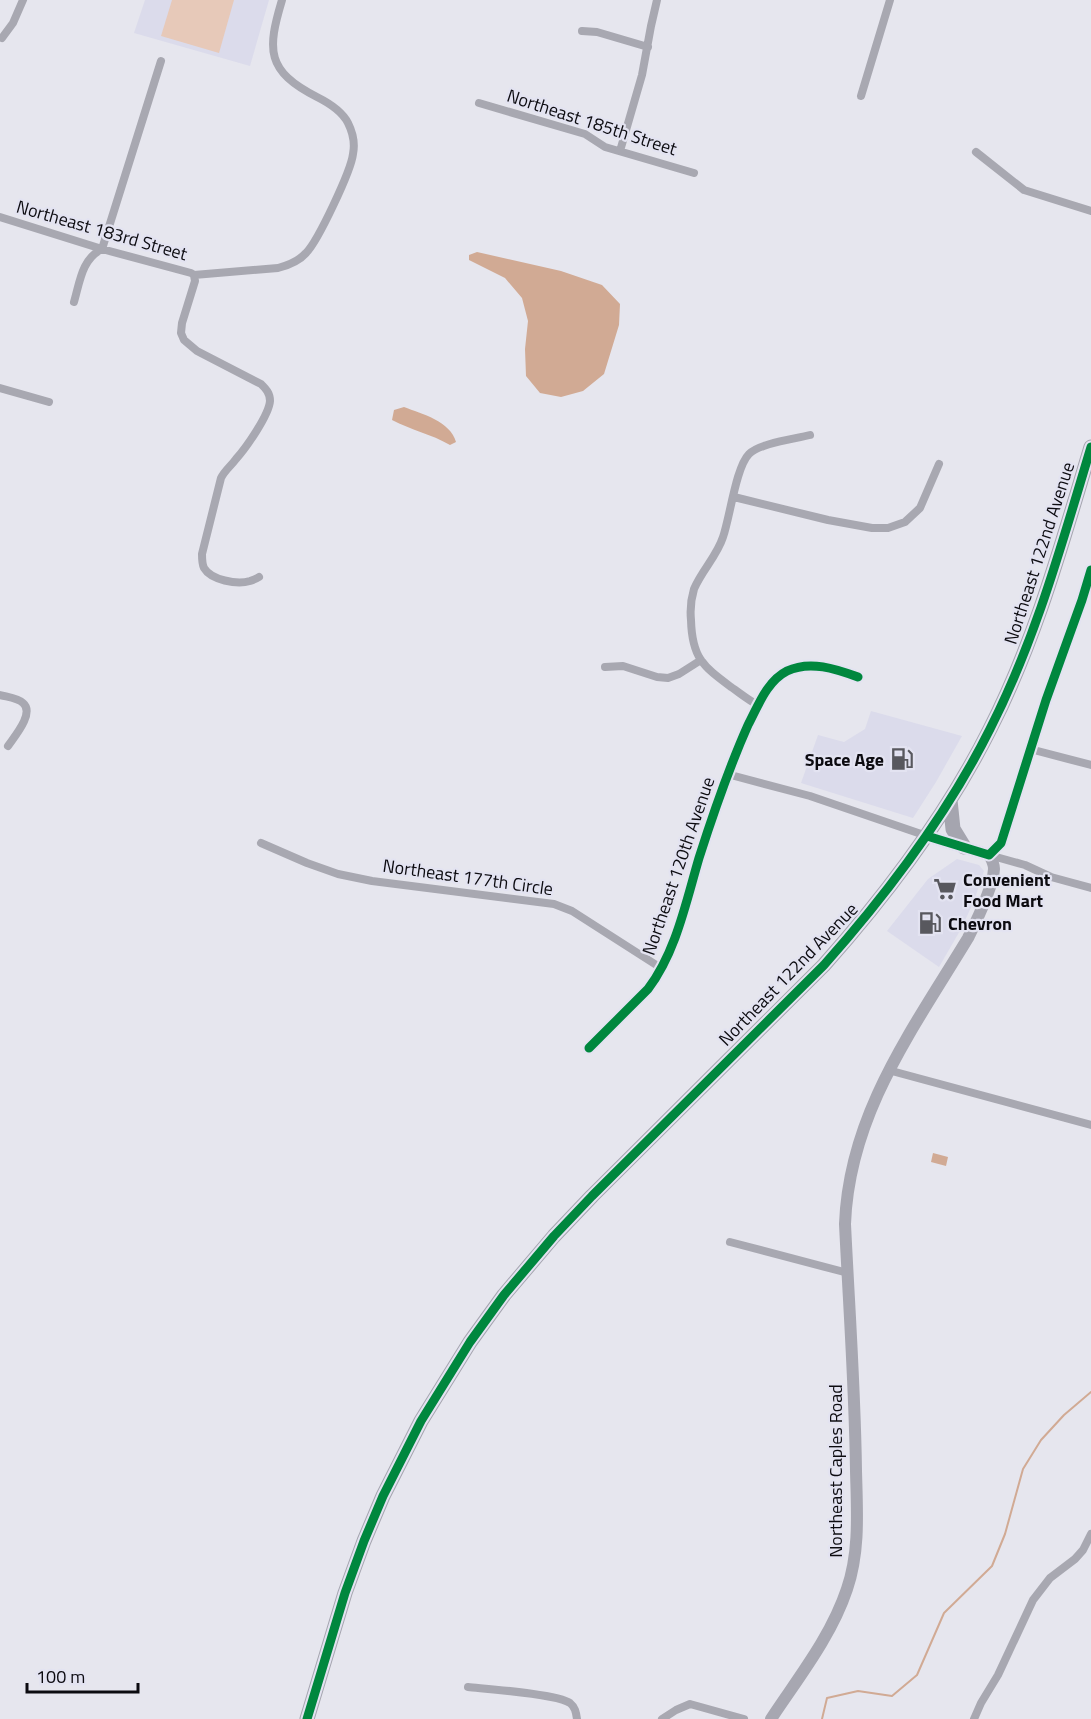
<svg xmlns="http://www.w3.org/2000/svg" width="1091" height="1719" viewBox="0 0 1091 1719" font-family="'Titillium Web',sans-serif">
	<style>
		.built { fill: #dbdbeb }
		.garden { fill: #e7c9b9 }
		.water { fill: #d1aa94 }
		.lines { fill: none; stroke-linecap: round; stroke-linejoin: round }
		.stream { stroke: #d1aa94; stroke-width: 2 }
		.street { stroke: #a8a8b1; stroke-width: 8 }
		.secondary { stroke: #a7a7b1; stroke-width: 12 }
		.highway { stroke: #a5a5af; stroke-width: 15 }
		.cycleway-casing { stroke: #e3e3f1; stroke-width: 13 }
		.cycleway { stroke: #00873e; stroke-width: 9 }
		.labels { text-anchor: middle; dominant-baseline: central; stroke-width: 4.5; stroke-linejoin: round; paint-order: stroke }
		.street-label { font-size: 18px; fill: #0c0b10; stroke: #e3e3f1 }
		.poi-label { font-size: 18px; font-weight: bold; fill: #0c0b10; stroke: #e3e3f1; text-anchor: start }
	</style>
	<rect width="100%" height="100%" fill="#e6e6ee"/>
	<!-- built -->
	<path class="built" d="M145,0H269L250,66L134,33Z
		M871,711L962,736L936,782L913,818L801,783L818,735L844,742L865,729Z
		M957,859L979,865L984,871L974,901L961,929L939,967L887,931L928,879Z"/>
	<!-- garden -->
	<path class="garden" d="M172,0H234L219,53L161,36Z"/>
	<!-- water -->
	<path class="water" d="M477,252L561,271L602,285L620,304L619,325L604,374L583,391L561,397L540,393L526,376L525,349L528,321L522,298L505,278L469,260V255Z
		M404,407C422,414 450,421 456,442L450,445C431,434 411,430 392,420L394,410Z
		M933,1153L948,1157L946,1166L931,1162Z"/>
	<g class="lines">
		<!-- stream -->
		<path class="stream" d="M822,1719L827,1698L858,1691L892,1696L917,1675L944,1613L992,1566L1005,1534L1023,1469L1041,1440L1064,1415L1091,1392"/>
		<!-- street -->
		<path class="street" d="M582,31L597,32L648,47
			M2,38L13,23L23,0
			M861,96L890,0
			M479,103L585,134L605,147L694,173
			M620,151L642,75L651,26L657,0
			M976,152L1024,190L1091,211
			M0,217L102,249L191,273L194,275
			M194,275L195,281L182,323L181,333L184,340L197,351L261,384C266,389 270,393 270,401C269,415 246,448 236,459C231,466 225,470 221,478L202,554C202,559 202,564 204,568C211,580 237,585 250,581C253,580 256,579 259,577
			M194,275L278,268C289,265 299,261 306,253C318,241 351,171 353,154C355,144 353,133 348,123C342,111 329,103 317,97C266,71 267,50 282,0
			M74,302C80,281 82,259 102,249L161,61
			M0,388L49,402
			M734,497L828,520L872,528H888L905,522L920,508L939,464
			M1091,570L1082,600L1046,700L1003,837L997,848L989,855L1025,865L1051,877L1091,888
			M605,667L623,666L657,677L668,678L679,674L701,660
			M0,695C7,697 18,698 23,703C35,713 14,737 8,746
			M758,705C748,700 740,693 731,687C703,666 692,658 691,620C690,610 691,599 694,589C702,570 717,556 723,537C730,517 736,467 749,454C760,443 795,439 810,435
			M1030,749L1091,765
			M727,774L810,796L927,836
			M261,843L307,863L338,874L372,881L554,904L572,911L661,968
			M589,1048L648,989C676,952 686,902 699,858C714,811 728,770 748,725C758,706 767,681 787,671C810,660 836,669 858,677
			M888,1070L1091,1125
			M730,1242L848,1273
			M468,1687C487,1689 558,1694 570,1703C575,1707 576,1712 577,1719
			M662,1719L676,1710L690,1704L744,1719
			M974,1719L981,1703L998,1675L1033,1600L1050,1578L1075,1559L1083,1550L1091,1534"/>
		<!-- secondary -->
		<path class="secondary" d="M771,1719C798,1678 831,1637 847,1589C860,1551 857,1511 856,1471C855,1389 849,1307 845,1224C849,1114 913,1029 968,938C976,922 993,887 994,869C994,863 992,860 989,855L927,836"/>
		<!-- highway -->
		<path class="highway" d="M950,800L953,829L964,847
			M307,1719L345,1593L364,1541L383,1496L421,1421L470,1342L504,1295L554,1236L592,1196L824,965C888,893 947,815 990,729C1036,639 1062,543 1091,447"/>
		<!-- cycleway casing -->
		<g class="cycleway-casing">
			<path id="cycleway" d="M927,836L989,855L1001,843L1046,700L1082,600L1091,570
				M589,1048L648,989C676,952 686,902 699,858C714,811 728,770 748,725C758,706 767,681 787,671C810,660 836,669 858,677
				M307,1719L345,1593L364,1541L383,1496L421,1421L470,1342L504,1295L554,1236L592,1196L824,965C888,893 947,815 990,729C1036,639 1062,543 1091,447"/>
		</g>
		<!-- cycleway -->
		<use href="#cycleway" class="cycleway"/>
	</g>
	<!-- icons -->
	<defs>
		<g id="fuel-bare" transform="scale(1.8)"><path d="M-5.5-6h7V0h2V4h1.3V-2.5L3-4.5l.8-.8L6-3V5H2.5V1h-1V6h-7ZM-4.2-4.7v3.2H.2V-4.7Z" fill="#58585e" stroke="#e3e3f1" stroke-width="2.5" paint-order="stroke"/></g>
		<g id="supermarket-bare" transform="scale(1.8)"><path d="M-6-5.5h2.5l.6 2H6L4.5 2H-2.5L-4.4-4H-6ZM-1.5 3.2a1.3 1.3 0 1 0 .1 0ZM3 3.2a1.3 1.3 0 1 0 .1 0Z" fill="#58585e" stroke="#e3e3f1" stroke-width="2.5" paint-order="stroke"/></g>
	</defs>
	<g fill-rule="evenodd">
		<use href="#fuel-bare" x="902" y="759"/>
		<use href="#supermarket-bare" x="945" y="889"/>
		<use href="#fuel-bare" x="930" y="923"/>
	</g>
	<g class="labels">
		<!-- street labels -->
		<g class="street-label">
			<text transform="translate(592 122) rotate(18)">Northeast 185th Street</text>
			<text transform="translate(102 230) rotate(16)">Northeast 183rd Street</text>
			<text transform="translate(1039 553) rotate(-72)">Northeast 122nd Avenue</text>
			<text transform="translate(678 866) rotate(-71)">Northeast 120th Avenue</text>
			<text transform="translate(468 877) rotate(8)">Northeast 177th Circle</text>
			<text transform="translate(788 974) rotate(-46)">Northeast 122nd Avenue</text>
			<text transform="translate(835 1471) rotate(-90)">Northeast Caples Road</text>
		</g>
		<!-- poi labels -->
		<g class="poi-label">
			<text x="884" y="759" text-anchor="end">Space Age</text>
			<text x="963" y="879">Convenient<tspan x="963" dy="21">Food Mart</tspan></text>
			<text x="948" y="923">Chevron</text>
		</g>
	</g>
	<!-- scale -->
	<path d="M27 1683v9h111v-9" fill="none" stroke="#0c0b10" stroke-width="3"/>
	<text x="36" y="1683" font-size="18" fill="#0c0b10" stroke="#e3e3f1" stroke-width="4.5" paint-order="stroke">100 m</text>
</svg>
